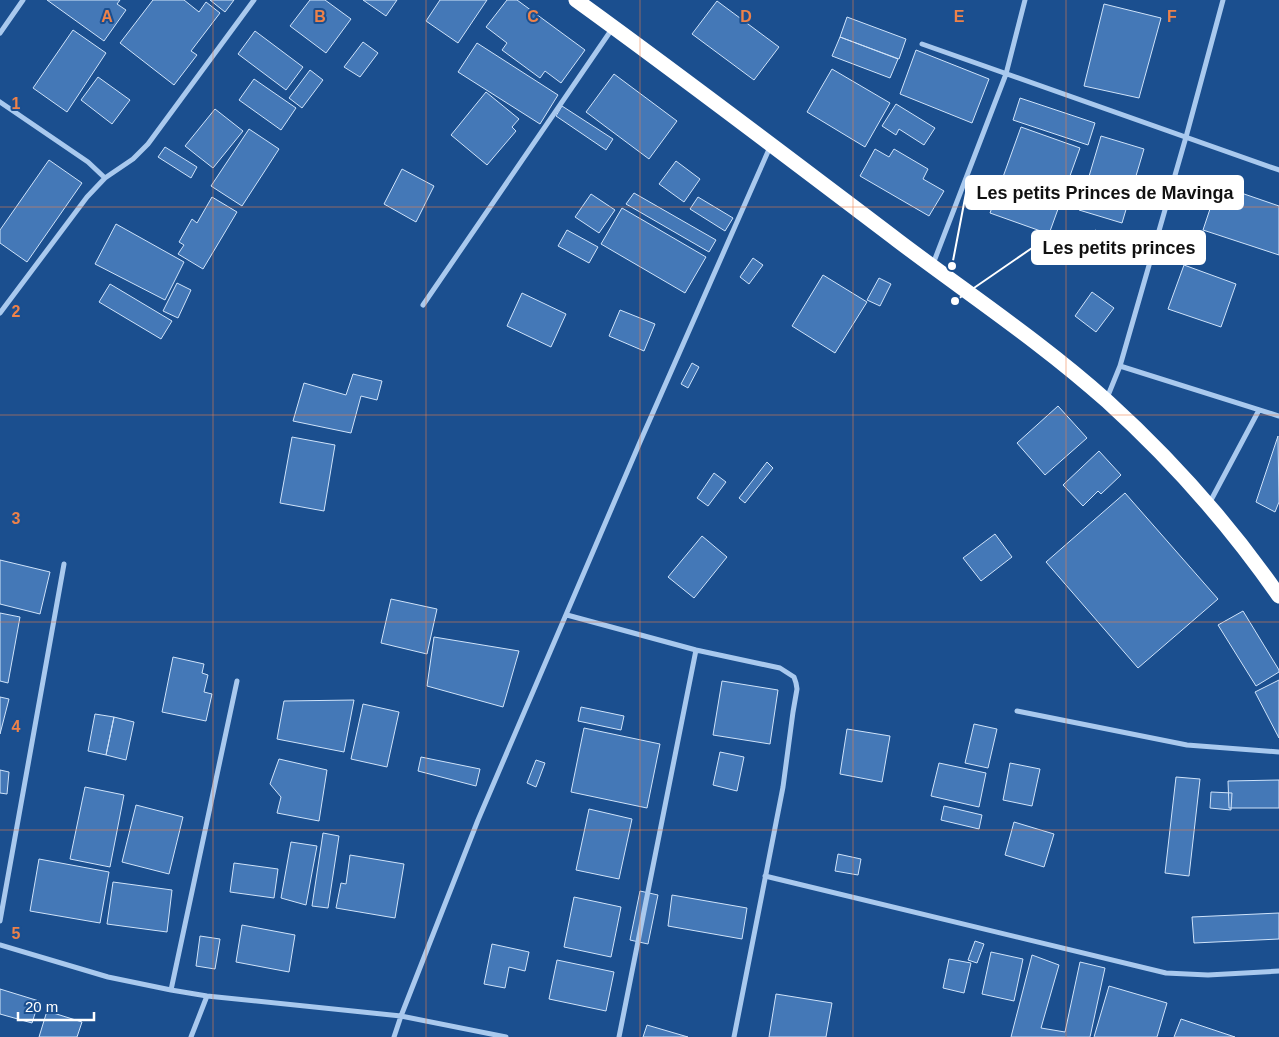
<svg xmlns="http://www.w3.org/2000/svg" width="1279" height="1037" viewBox="0 0 1279 1037" font-family="Arial,sans-serif">
	<style>
		.building { fill: #4478b7; stroke: #cfe3fa }
		.lines { fill: none; stroke-linecap: round; stroke-linejoin: round }
		.street { stroke: #a9c9ee; stroke-width: 5 }
		.highway { stroke: #fff; stroke-width: 15 }
		.grid { fill: none; stroke: #ee8249; stroke-width: 1; stroke-opacity: 0.55 }
		.grid-label { font-size: 16px; text-anchor: middle; font-weight: bold; fill: #ee8249; stroke: #1b4f8f; stroke-width: 4; stroke-linejoin: round; paint-order: stroke }
		.leader { fill: none; stroke: #fff; stroke-width: 2 }
		.callout-dot { fill: #fff; stroke: #1b4f8f; stroke-width: 2 }
		.callout { fill: #fff; stroke: #fff; stroke-width: 2 }
		.callout-label { font-size: 18px; text-anchor: middle; font-weight: bold; fill: #111 }
	</style>
	<rect width="100%" height="100%" fill="#1b4f8f"/>
	<!-- building -->
	<path class="building" d="M47,0H120L117,4L126,10L104,41Z
		M153,0H184L199,12L206,2L220,13L191,51L197,55L174,85L120,43Z
		M210,0H234L225,12Z
		M310,0H325L351,19L326,53L290,26Z
		M363,0H397L386,16Z
		M440,0H487L458,43L426,21Z
		M507,0H517L585,50L561,83L545,71L540,78L502,50L507,43L486,27Z
		M717,1L779,47L754,80L692,34Z
		M1104,4L1161,18L1139,98L1084,86Z
		M847,17L906,39L899,59L840,37Z
		M73,30L106,53L67,112L33,88Z
		M255,31L303,67L286,90L238,54Z
		M840,37L898,59L890,78L832,56Z
		M363,42L378,53L360,77L344,67Z
		M477,43L558,95L540,124L458,72Z
		M916,50L989,79L972,123L900,94Z
		M832,69L890,103L865,147L807,112Z
		M310,70L323,80L302,108L289,98Z
		M614,74L677,121L649,159L586,112Z
		M98,77L130,100L112,124L81,100Z
		M254,79L296,108L281,130L239,100Z
		M486,92L519,119L512,127L516,131L487,165L451,135Z
		M1020,98L1095,123L1088,145L1013,120Z
		M896,104L935,128L924,145L899,129L896,135L882,126Z
		M562,106L613,139L606,150L556,116Z
		M215,109L243,131L213,168L185,146Z
		M1021,127L1080,148L1049,234L990,213Z
		M249,129L279,149L242,206L211,186Z
		M1101,136L1144,149L1122,223L1079,210Z
		M165,147L197,167L191,178L158,157Z
		M875,149L889,157L894,149L928,169L923,179L944,191L929,216L860,176Z
		M49,160L82,183L27,262L0,243V230Z
		M676,161L700,179L684,202L659,184Z
		M402,169L434,186L416,222L384,204Z
		M1218,185L1279,206V255L1203,230Z
		M634,193L716,240L709,252L626,204Z
		M591,194L615,210L599,233L575,217Z
		M212,197L237,212L203,269L178,254L184,245L179,242L192,219L197,223Z
		M698,197L733,218L725,231L690,209Z
		M622,208L706,257L685,293L601,244Z
		M116,224L184,262L165,300L95,264Z
		M567,230L598,247L589,263L558,246Z
		M1095,230L1134,245L1129,261L1090,246Z
		M753,258L763,265L749,284L740,277Z
		M1184,265L1236,284L1221,327L1168,309Z
		M823,275L867,302L835,353L792,326Z
		M879,278L891,284L880,306L867,300Z
		M177,283L191,290L178,318L163,311Z
		M110,284L172,321L161,339L99,302Z
		M1092,292L1114,308L1096,332L1075,316Z
		M522,293L566,314L551,347L507,326Z
		M620,310L655,324L644,351L609,336Z
		M692,363L699,367L688,388L681,384Z
		M353,374L382,381L377,400L361,396L351,433L293,421L304,383L346,395Z
		M1058,406L1087,438L1045,475L1017,443Z
		M1278,436L1279,502L1275,512L1256,502Z
		M292,437L335,445L324,511L280,503Z
		M1099,451L1121,475L1101,494L1098,491L1083,506L1063,485Z
		M767,462L773,468L745,503L739,498Z
		M714,473L726,482L708,506L697,498Z
		M1125,493L1218,599L1138,668L1046,562Z
		M995,534L1012,557L981,581L963,558Z
		M702,536L727,557L694,598L668,577Z
		M0,560L50,572L40,614L0,604Z
		M391,599L437,609L427,654L381,643Z
		M1243,611L1279,670V672L1256,686L1218,625Z
		M0,613L20,617L8,683L0,681Z
		M434,637L519,651L503,707L427,686Z
		M173,657L204,664L202,673L208,675L204,692L212,694L206,721L162,712Z
		M1279,680V738L1255,692Z
		M722,681L778,690L770,744L713,735Z
		M0,697L9,699L0,734Z
		M354,700L344,752L277,739L284,701Z
		M363,704L399,712L387,767L351,759Z
		M581,707L624,716L621,730L578,721Z
		M95,714L114,717L106,755L88,751Z
		M114,717L134,722L126,760L106,755Z
		M974,724L997,729L988,768L965,763Z
		M584,728L660,744L647,808L571,792Z
		M847,729L890,736L882,782L840,774Z
		M720,752L744,757L737,791L713,785Z
		M421,757L480,769L476,786L418,771Z
		M279,759L327,770L319,821L277,813L281,797L270,784Z
		M536,760L545,763L536,787L527,783Z
		M939,763L986,773L979,807L931,796Z
		M1010,763L1040,769L1032,806L1003,800Z
		M0,770L9,772L7,794L0,793Z
		M1176,777L1200,779L1189,876L1165,873Z
		M1279,780V808H1229L1228,781Z
		M85,787L124,795L110,867L70,859Z
		M1211,792L1232,793L1231,810L1210,808Z
		M136,805L183,817L169,874L122,862Z
		M944,806L982,815L979,829L941,820Z
		M589,809L632,819L619,879L576,870Z
		M1014,822L1054,834L1044,867L1005,855Z
		M323,833L339,836L328,908L312,906Z
		M291,842L317,846L306,905L281,898Z
		M838,854L861,859L858,875L835,871Z
		M350,855L404,864L395,918L336,908L341,883L346,884Z
		M39,859L109,872L100,923L30,911Z
		M234,863L278,869L274,898L230,892Z
		M113,882L172,890L167,932L107,924Z
		M640,891L658,895L648,944L630,940Z
		M672,895L747,908L742,939L668,926Z
		M574,897L621,907L611,957L564,947Z
		M1279,913V939L1194,943L1192,917Z
		M242,925L295,935L289,972L236,962Z
		M200,936L220,939L215,969L196,966Z
		M975,941L984,944L977,963L968,960Z
		M492,944L529,952L525,971L509,967L505,988L484,984Z
		M991,952L1023,959L1014,1001L982,994Z
		M1032,955L1059,965L1041,1028L1065,1032L1080,962L1105,968L1090,1037H1011Z
		M949,959L971,963L964,993L943,988Z
		M557,960L614,972L606,1011L549,999Z
		M1109,986L1167,1003L1157,1037H1094Z
		M0,989L39,1001L32,1023L0,1014Z
		M776,994L832,1003L826,1037H769Z
		M47,1011L82,1022L77,1037H39Z
		M1181,1019L1235,1037H1174Z
		M647,1025L688,1037H643Z"/>
	<g class="lines">
		<!-- street -->
		<path class="street" d="M0,33L23,0
			M922,44L1279,170
			M0,102L88,162L105,178
			M933,264L1006,74L1025,0
			M423,305L612,29
			M0,313L87,197L105,178L133,159L148,144L254,0
			M1120,366L1279,416
			M1107,398L1120,366L1186,137L1223,0
			M1210,502L1259,410
			M567,615L696,650L780,668L794,677L796,683L797,689L793,712L783,787L734,1037
			M1017,711L1187,745L1279,752
			M765,876L1166,973L1208,975L1279,971
			M0,921L64,564
			M0,945L108,977L171,990L207,996L401,1016L506,1037
			M171,990L237,681
			M191,1037L207,996
			M394,1037L401,1016L478,820L640,442L770,147
			M619,1037L696,650"/>
		<!-- highway -->
		<path class="highway" d="M576,0C684,78 790,159 897,240C967,293 1041,342 1107,401C1172,460 1229,524 1279,596"/>
	</g>
	<!-- grid -->
	<path class="grid" d="M213,0V1037M426,0V1037M640,0V1037M853,0V1037M1066,0V1037M0,207H1279M0,415H1279M0,622H1279M0,830H1279"/>
	<g class="grid-label">
		<text x="107" y="22">A</text>
		<text x="320" y="22">B</text>
		<text x="533" y="22">C</text>
		<text x="746" y="22">D</text>
		<text x="959" y="22">E</text>
		<text x="1172" y="22">F</text>
		<text x="16" y="109">1</text>
		<text x="16" y="317">2</text>
		<text x="16" y="524">3</text>
		<text x="16" y="732">4</text>
		<text x="16" y="939">5</text>
	</g>
	<!-- callouts -->
	<path class="leader" d="M952 266L966 193M955 301L1032 248"/>
	<g class="callout-dot">
		<circle cx="952" cy="266" r="5"/>
		<circle cx="955" cy="301" r="5"/>
	</g>
	<g class="callout">
		<rect x="966" y="176" width="277" height="33" rx="5"/>
		<rect x="1032" y="231" width="173" height="33" rx="5"/>
	</g>
	<g class="callout-label">
		<text x="1105" y="199">Les petits Princes de Mavinga</text>
		<text x="1119" y="254">Les petits princes</text>
	</g>
	<!-- scale -->
	<path d="M18 1012v8h76v-8" fill="none" stroke="#ffffff" stroke-width="2.5"/>
	<text x="25" y="1012" font-size="15" fill="#ffffff" stroke="#1b4f8f" stroke-width="4" paint-order="stroke">20 m</text>
</svg>
